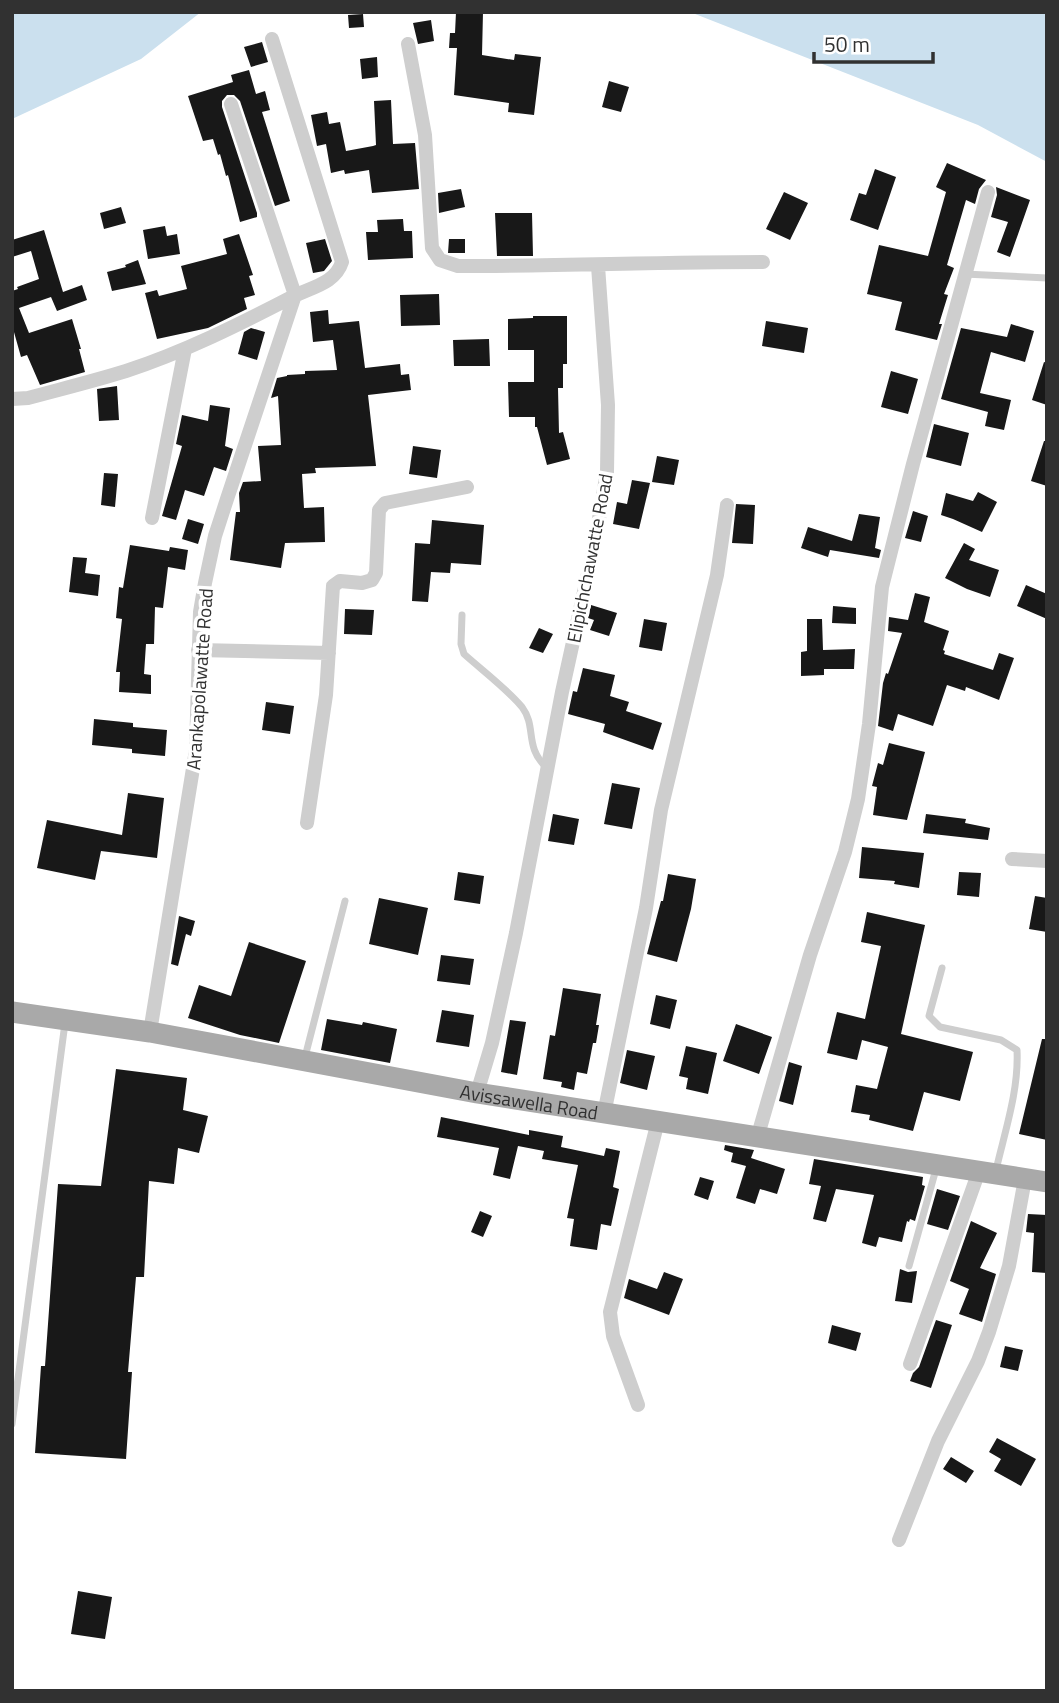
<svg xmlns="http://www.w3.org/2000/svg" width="1059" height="1703" viewBox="0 0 1059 1703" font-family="'Titillium Web',sans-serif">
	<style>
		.water { fill: #cbe0ee }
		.building { fill: #181818 }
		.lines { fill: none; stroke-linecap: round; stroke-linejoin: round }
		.lane { stroke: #cecece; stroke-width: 7 }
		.street { stroke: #cecece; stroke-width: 14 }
		.primary { stroke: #a9a9a9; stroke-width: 21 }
		.labels { text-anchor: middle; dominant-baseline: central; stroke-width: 7; stroke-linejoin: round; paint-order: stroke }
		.street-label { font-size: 19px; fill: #313131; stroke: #fff }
	</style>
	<rect width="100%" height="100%" fill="#fff"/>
	<!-- water -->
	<path class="water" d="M12,12H201L141,59L12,119Z
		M690,12H1047V162L978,125Z"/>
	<!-- building -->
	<path class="building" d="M456,12H483L482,55L514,60L515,54L541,57L534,115L508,112L509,103L454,95L457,48H449L450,33H455Z
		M363,14L364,27L349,28L348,15Z
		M431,20L434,41L418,44L413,23Z
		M262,42L268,62L251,67L244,47Z
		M377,57L378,77L362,79L360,59Z
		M249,70L256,94L265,91L270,110L262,112L290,201L275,206L240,101L234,95H227L222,101V107L257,213V217L240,222L228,175L226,176L220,154L218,155L213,139L203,141L188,96L233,82L231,75Z
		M609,81L629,87L621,112L602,107Z
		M391,100L393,144L415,143L419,189L372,193L369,170L345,174L344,170L331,173L326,144L317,146L311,115L327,112L329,124L340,122L346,151L373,146L376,145L374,101Z
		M947,163L986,180L979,189L975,204L966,200L947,265L954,268L944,294L948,295L939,324H942L937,340L895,330L902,302L867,294L879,245L928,256L946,192L936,187Z
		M875,169L896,177L878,230L850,220L859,193L866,195Z
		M996,187L1030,200L1010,257L997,252L1008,222L991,217L997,195Z
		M461,189L465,207L439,213L438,193Z
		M784,192L808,203L790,240L766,229Z
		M121,207L126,223L104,229L100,213Z
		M495,213H532L533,256H497Z
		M403,219L404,231H412L413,258L368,260L366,232H378L377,220Z
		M165,226L167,236L177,234L180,254L148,259L143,230Z
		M44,230L63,292L82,285L87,300L57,311L51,297L19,308L29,333L72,319L81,349H79L85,372L40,385L27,355L21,357L12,325V291L18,289L17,287L39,279L31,251L12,257V240Z
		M239,234L253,275L249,276L255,295L244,298L247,309L208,328L157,339L145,293L157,290L159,296L187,289L181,266L227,254L223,239Z
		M325,239L332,261L324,271L313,273L306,243Z
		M449,239H465V253H448Z
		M138,260L146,284L112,291L107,272L126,267L125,265Z
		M439,294L440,325L401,326L400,295Z
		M328,310L329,324L359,321L365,368L400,364L401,375L409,374L411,390L368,395L376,466L315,468L316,473L302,474L304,508L324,507L325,542L285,543L281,568L230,560L236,512H240L239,493L243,482L261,481L258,446L281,445L278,396L271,398L277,378L287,376V375L305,374V371L337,370L333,340L313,342L310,312Z
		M533,316H567V364H563V388H558L559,433L563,432L570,459L547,465L537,427H535V417H509L508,382H534V350H508V319L533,318Z
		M766,321L808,328L804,353L762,346Z
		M1011,324L1034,331L1025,362L991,352L980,393L1011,400L1004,430L985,426L988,412L941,399L961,328L1007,337Z
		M251,328L265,332L257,360L238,354L244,332Z
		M489,339L490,366H454L453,340Z
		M1044,362L1047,363V405L1032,400Z
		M891,371L918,379L908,414L881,407Z
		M117,386L119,420L99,421L97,389Z
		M210,405L230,408L225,446L233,449L226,471L214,467L204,496L185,490L176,520L162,516L182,446L176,444L182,415L208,421Z
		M934,424L969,433L961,466L926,457Z
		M1044,441H1047V486L1031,481Z
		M413,446L441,450L437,478L409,474Z
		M657,456L679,460L674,485L652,482Z
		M104,473L118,474L115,507L101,505Z
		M632,480L650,483L639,529L613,524L617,502L627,504Z
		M978,492L997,502L982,532L953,519L941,515L946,493L973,501Z
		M736,504L755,505L753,544L732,543Z
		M913,511L928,516L921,542L905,538Z
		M859,514L880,517L875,548L881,550L879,558L830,550L828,557L801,548L808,527L852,541Z
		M188,519L204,524L198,544L182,539Z
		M432,520L484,525L481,565L451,563L450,573L431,572L428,602L412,601L415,543L430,544Z
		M964,543L975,549L969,560L999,570L990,597L967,589L945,578Z
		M130,545L169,551L170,547L188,550L185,570L168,567L163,608L155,607L154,644H146L144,674L151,675V694L119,692L120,672H116L122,619L116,618L119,587L123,588Z
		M73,557L87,558L85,573L100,575L98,596L69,592Z
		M1026,585L1047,594V619L1017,606Z
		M915,593L930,597L924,622L949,631L943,650L945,651L944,654L993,670L999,653L1014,658L999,700L966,687L965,691L947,685L933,726L898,714L893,731L878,726L883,683L886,673L888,674L902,633L888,631L889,617L908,620Z
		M591,605L617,613L609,636L590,630L594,620L588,618Z
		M833,606L856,608V624L832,623Z
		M345,609L374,610L372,635L344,634Z
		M644,619L667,623L662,651L639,647Z
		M807,619H822L823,650L855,649L854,669H824V675L801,676V652L807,651Z
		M539,628L553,634L543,653L529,648Z
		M583,668L615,675L610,696L629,702L626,711L662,723L653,750L603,732L605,724L568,714L573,691L577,692Z
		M266,702L294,706L290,734L262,730Z
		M94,719L133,723V727L167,730L165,756L132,753V749L92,745Z
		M889,743L925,752L907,820L873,815L877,787L872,786L878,763L883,765Z
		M612,783L640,788L632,829L604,824Z
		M128,793L164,798L157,858L101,851L95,880L37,868L47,820L122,835Z
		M553,814L579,819L574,845L548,841Z
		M926,814L966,819L965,823L990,828L988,840L923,833Z
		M862,847L924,853L919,888L894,884L895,881L859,878Z
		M458,872L484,876L480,904L454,900Z
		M959,872L981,873L979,897L957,895Z
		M668,874L696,879L691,909L677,962L647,954L661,901H663Z
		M1035,896L1047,898V932L1029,929Z
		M379,898L428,908L418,955L369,944Z
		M867,912L925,925L901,1034L973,1052L960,1101L924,1092L913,1131L869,1120L870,1115L851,1112L856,1085L877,1089L888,1047L862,1040L857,1060L827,1053L837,1012L865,1019L881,946L861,942Z
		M179,916L195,921L191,936L186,934L178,966L171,964Z
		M249,942L306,961L279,1043L240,1035L188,1018L199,985L231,996Z
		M441,955L474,959L470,985L437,981Z
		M563,988L601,994L596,1025H599L596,1043H593L587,1074L577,1072L574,1090L561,1087L562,1082L543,1079L550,1035L555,1036Z
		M656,995L677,1000L670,1029L650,1024Z
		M442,1010L474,1015L469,1047L436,1042Z
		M327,1019L362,1025L363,1022L397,1029L390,1063L321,1050Z
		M510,1020L526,1022L517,1075L501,1072Z
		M736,1024L772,1037L759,1074L723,1061Z
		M1042,1039H1047V1140L1019,1134Z
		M686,1046L717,1053L708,1094L686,1089L688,1078L679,1076Z
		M627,1050L655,1056L647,1090L620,1083Z
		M789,1062L802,1066L793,1105L779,1101Z
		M116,1069L187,1078L183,1110L208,1116L199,1153L178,1148L174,1184L149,1181L144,1277H136L128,1372H132L126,1459L35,1453L41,1366H45L58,1184L101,1186Z
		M441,1117L529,1135V1130L563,1136L561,1147L604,1156L606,1148L620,1151L613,1187L619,1189L611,1226L601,1224L597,1250L570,1246L574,1219L567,1218L578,1165L542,1159L544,1151L518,1146L510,1179L493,1175L499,1148L437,1137Z
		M725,1145L754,1150L751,1158L785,1169L777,1194L760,1189L755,1204L736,1198L746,1166L731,1162L733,1153L724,1150Z
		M814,1159L923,1177L922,1185L925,1186L915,1221L910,1219L909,1222L907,1221L902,1242L879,1237L876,1247L862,1243L874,1195L836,1189L826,1222L813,1219L821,1186L809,1184Z
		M700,1177L714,1181L708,1200L694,1195Z
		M937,1189L960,1196L948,1230L927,1224Z
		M480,1211L492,1216L483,1237L471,1232Z
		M1028,1214L1047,1215V1273L1032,1272L1034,1233L1026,1232Z
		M971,1221L997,1233L980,1268L996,1274L982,1322L959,1314L969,1289L950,1281Z
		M900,1269L908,1272L917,1271L912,1303L895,1301Z
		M664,1272L683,1279L669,1315L624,1298L629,1279L657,1289Z
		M936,1320L952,1325L931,1388L910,1381L913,1373L919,1367Z
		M832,1325L861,1333L856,1351L828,1343Z
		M1005,1346L1023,1350L1018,1371L1000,1367Z
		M997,1438L1036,1459L1021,1486L994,1471L1001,1459L989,1452Z
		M951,1457L974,1471L966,1483L943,1469Z
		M78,1591L112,1597L105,1639L71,1634Z"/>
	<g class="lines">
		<!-- lane -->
		<path class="lane" d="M964,274L1047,278
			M462,615L461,644L464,654C483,671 506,688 522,707C537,727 524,746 546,767
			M942,968L929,1016L940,1027L1001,1040L1017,1050C1019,1090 1005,1131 996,1170
			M305,1057L345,901
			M909,1266L936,1169
			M12,1424L65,1023"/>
		<!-- street -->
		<path class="street" d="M408,44L425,135L432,248L440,260L458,266C560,266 661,262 763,262
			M231,104L295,295
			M12,399L28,398C61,389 94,381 126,371C184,352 238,325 292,297C311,287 335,284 342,262L272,39
			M152,518L185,349
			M198,650L329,653
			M307,823L326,695L333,586L340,581L362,583L372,580L376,573L379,510L385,503L467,487
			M1012,859L1047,861
			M150,1032L196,750L200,612L205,583L215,536L227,499L295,295
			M477,1093L492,1043L516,933L562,692L595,542L607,472L608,405L598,266
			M604,1114L646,908L661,810L717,575L727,505
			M758,1135L810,955L845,852L858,799L869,724L882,587L913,464L988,192
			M910,1364L979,1171
			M638,1405L613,1336L610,1312L658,1121
			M899,1540L938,1441L978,1361L989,1332L1009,1266L1025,1179"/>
		<!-- primary -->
		<path class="primary" id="s1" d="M12,1012L150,1032L477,1093L1047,1182"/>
	</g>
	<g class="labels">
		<!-- street labels -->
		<g class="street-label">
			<text transform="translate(589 558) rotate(-79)">Elipichchawatte Road</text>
			<text transform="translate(199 679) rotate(-86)">Arankapolawatte Road</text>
			<text stroke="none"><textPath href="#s1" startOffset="525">Avissawella Road</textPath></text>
		</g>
	</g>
	<!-- border -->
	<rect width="1059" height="1703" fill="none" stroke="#313131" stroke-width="28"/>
	<!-- scale -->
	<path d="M814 52v10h119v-10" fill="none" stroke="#313131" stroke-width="3.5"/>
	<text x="824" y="52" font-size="21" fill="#313131" stroke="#ffffff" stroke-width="5" paint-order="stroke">50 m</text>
</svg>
